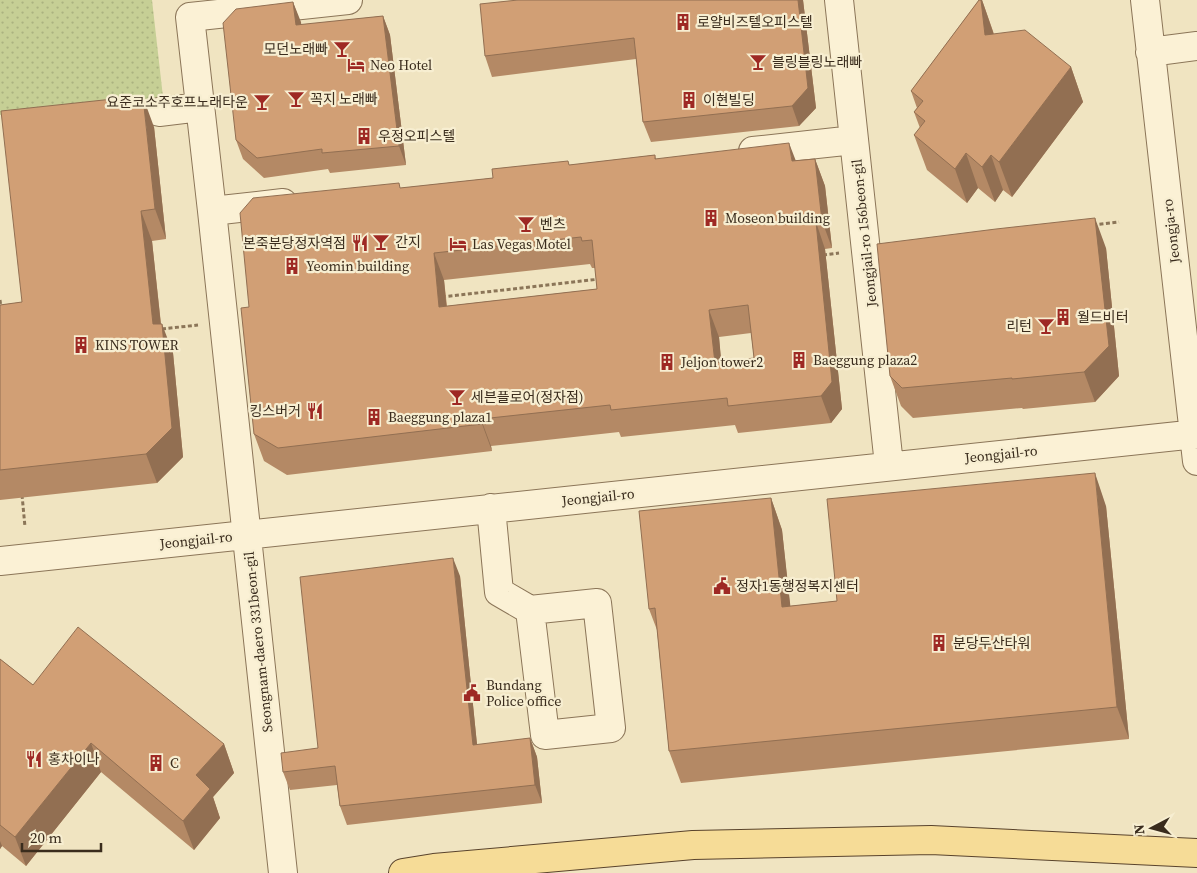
<svg xmlns="http://www.w3.org/2000/svg" width="1197" height="873" viewBox="0 0 1197 873" font-family="'Source Serif 4','Noto Sans KR',serif">
	<style>
		.park { fill: url(#park-dots) }
		.lines { fill: none; stroke-linecap: round; stroke-linejoin: round }
		.minor-casing { stroke: #8b7558; stroke-width: 30 }
		.major-casing { stroke: #59432c; stroke-width: 30 }
		.path { stroke: #8b7558; stroke-width: 3; stroke-dasharray: 4 2.5; stroke-linecap: butt }
		.minor { stroke: #fbf1d5; stroke-width: 28 }
		.major { stroke: #f6dc97; stroke-width: 28 }
		.wall { fill: #b48965; fill-rule: evenodd }
		.shaded-wall { fill: #926f52 }
		.building { fill: #d19f75; stroke: #926f52; fill-rule: evenodd }
		.labels { text-anchor: middle; dominant-baseline: central; stroke-width: 4.5; stroke-linejoin: round; paint-order: stroke }
		.poi-label { font-size: 14px; fill: #3a2c1d; stroke: #f7eed1; text-anchor: start }
		.street-label { font-size: 14px; fill: #3a2c1d; stroke: #f7eed1 }
	</style>
	<defs>
		<pattern id="park-dots" width="8" height="8" patternUnits="userSpaceOnUse" patternTransform="scale(1.25)"><rect width="8" height="8" fill="#c6cf95"/><path d="M2 2h.1M6 6h.1" fill="none" stroke="#abb280" stroke-width="1.8" stroke-linecap="round"/></pattern>
	</defs>
	<rect width="100%" height="100%" fill="#f0e4c1"/>
	<!-- park -->
	<path class="park" d="M0,0H152L163,97L0,115Z"/>
	<g class="lines">
		<!-- minor casing -->
		<g class="minor-casing">
			<path id="minor" d="M839,0L889,465
				M1145,0L1197,461
				M1150,52L1197,46
				M159,112L200,107
				M753,151L854,140
				M212,211L283,203
				M491,508L499,592L530,610L597,603L611,728L545,735L530,610
				M0,561L1197,434
				M283,873L212,211L190,17L348,0"/>
		</g>
		<!-- major casing -->
		<g class="major-casing">
			<path id="major" d="M403,873L434,868L693,845L931,840L1197,853"/>
		</g>
		<!-- path -->
		<path class="path" d="M1093,225L1119,222
			M823,255L839,253
			M442,297L600,279
			M0,300L1,308
			M162,329L198,325
			M22,495L25,527"/>
		<!-- minor -->
		<use href="#minor" class="minor"/>
		<!-- major -->
		<use href="#major" class="major"/>
	</g>
	<!-- wall -->
	<path class="wall" d="M518,0H803L816,108L799,126L651,142L643,122L636,59L492,77L485,56Z
		M979,0H982L994,34L1071,67L1083,102L1012,197L1003,190L995,202L978,188L967,203L927,170L914,135L920,128L914,112L917,108L911,91Z
		M293,2L301,25L383,16L390,35L406,165L330,173L328,169L264,178L243,159L236,140Z
		M154,127L166,239L152,241L161,324L173,353L183,457L157,483L0,500V305L22,302Z
		M655,155L656,159L796,161L815,159L825,186L832,248L825,249L842,409L831,423L738,433L735,425L621,437L619,432L491,446L492,451L287,475L264,461L254,434L249,307L401,188L493,178L570,165ZM590,264L592,268H595L597,289L447,306L444,280ZM751,333L754,358L721,362L719,337Z
		M1106,248L1119,376L1095,402L1023,409L1022,408L913,418L901,406L890,376Z
		M771,498L782,530L790,606L837,601L1106,506L1129,739L681,783L669,751L657,630L649,609Z
		M460,576L477,745L530,738L537,757L542,803L347,825L340,806L337,785L290,790L283,772L318,748Z
		M0,659L33,685L224,744L234,773L213,797L220,818L194,850L101,772L26,866L2,846L0,849Z"/>
	<!-- shaded-wall -->
	<path class="shaded-wall" d="M798,0H803L816,108L799,126L792,106Z
		M981,0H982L993,32L998,69L985,35Z
		M293,2L301,22L303,45L296,25Z
		M383,16L390,35L406,165L399,146Z
		M1071,67L1083,102L1012,197L999,162Z
		M143,97L154,127L166,239L155,209Z
		M789,143L799,169L792,161Z
		M966,153L978,188L967,203L955,169Z
		M991,155L1003,190L995,202L982,167Z
		M815,159L825,186L832,248L822,221Z
		M141,211L152,241L164,354L153,324Z
		M1095,218L1106,248L1119,376L1095,402L1084,372Z
		M816,222L825,249L842,409L831,423L821,396Z
		M434,253L444,280L449,334L439,307Z
		M709,310L719,337L724,390L715,363Z
		M162,324L173,353L183,457L157,483L146,454Z
		M481,419L491,446L492,451L482,424Z
		M1095,473L1106,506L1129,739L1117,707Z
		M771,498L782,530L794,639L782,607Z
		M453,558L460,576L479,764L473,745Z
		M530,738L537,757L542,803L535,785Z
		M91,743L101,772L26,866L15,837Z
		M224,744L234,773L213,797L220,818L194,850L183,821L196,775Z
		M0,841L2,846L0,849Z"/>
	<!-- building -->
	<path class="building" d="M518,0H798L808,88L792,106L643,122L634,38L485,56L480,4Z
		M979,0H981L985,35L1025,30L1071,67L999,162L991,155L982,167L966,153L955,169L914,135L925,121L914,112L923,101L911,91Z
		M293,2L296,25L383,16L399,146L322,153V149L257,158L236,140L223,23L236,9Z
		M141,96L143,97L155,209L141,211L153,324H162L172,428L146,454L0,470V305L22,302L1,111Z
		M789,143L792,161L815,159L822,221L816,222L832,382L821,396L728,406L727,398L611,410L610,405L481,419L482,424L278,448L254,434L241,308L249,307L240,213L253,198L399,183L400,188L493,178L492,169L568,161L569,165L655,155V159ZM581,237L582,241L592,240L597,289L439,307L434,253ZM748,305L754,358L715,363L709,310Z
		M1095,218L1109,346L1084,372L1012,379V378L902,388L890,376L877,244L996,229Z
		M1095,473L1117,707L669,751L655,608L649,609L639,511L771,498L782,607L837,601L827,499Z
		M453,558L473,745L530,738L535,785L340,806L335,766L283,772L281,753L318,748L300,577Z
		M78,627L224,744L196,775L210,789L183,821L91,743L15,837L0,825V659L33,685Z"/>
	<!-- icons -->
	<defs>
		<g id="building-bare" transform="scale(1.35)"><path d="M-4-6H4V6H1V3H-1V6H-4ZM-2.5-4.3h1.7v1.8h-1.7ZM.8-4.3h1.7v1.8H.8ZM-2.5-1h1.7V.8h-1.7ZM.8-1h1.7V.8H.8Z" fill="#9e2924" stroke="#f7eed1" stroke-width="2.5" paint-order="stroke"/></g>
		<g id="bar-bare" transform="scale(1.35)"><path d="M-6-5H6L.8 .8V4.5H3.5V6h-7V4.5H-.8V.8Z" fill="#9e2924" stroke="#f7eed1" stroke-width="2.5" paint-order="stroke"/></g>
		<g id="hotel-bare" transform="scale(1.35)"><path d="M-6-4.5h1.5V1H6V5H4.5V3h-9V5H-6ZM-4 0a1.8 1.8 0 1 1 3.6 0ZM.5 0V-2.5h3Q6-2.5 6 0Z" fill="#9e2924" stroke="#f7eed1" stroke-width="2.5" paint-order="stroke"/></g>
		<g id="restaurant-bare" transform="scale(1.35)"><path d="M-5-6h1v4h1v-4h1v4h1v-4h1v5L-1.5 .5V6h-2V.5L-5-1ZM5-6V6H3V1.5H1.5Q1.5-4 5-6Z" fill="#9e2924" stroke="#f7eed1" stroke-width="2.5" paint-order="stroke"/></g>
		<g id="civic-bare" transform="scale(1.35)"><path d="M-.6-6.5H3V-4.5H.6V-3L4-1V1h2V6H-6V1h2V-1L-.6-3ZM-1.2 2.5V6h2.4V2.5Z" fill="#9e2924" stroke="#f7eed1" stroke-width="2.5" paint-order="stroke"/></g>
	</defs>
	<g fill-rule="evenodd">
		<use href="#building-bare" x="683" y="22"/>
		<use href="#bar-bare" x="342" y="49"/>
		<use href="#bar-bare" x="758" y="62"/>
		<use href="#hotel-bare" x="356" y="65"/>
		<use href="#bar-bare" x="296" y="99"/>
		<use href="#building-bare" x="689" y="100"/>
		<use href="#bar-bare" x="262" y="102"/>
		<use href="#building-bare" x="364" y="136"/>
		<use href="#building-bare" x="711" y="218"/>
		<use href="#bar-bare" x="526" y="224"/>
		<use href="#bar-bare" x="381" y="242"/>
		<use href="#restaurant-bare" x="360" y="243"/>
		<use href="#hotel-bare" x="458" y="244"/>
		<use href="#building-bare" x="292" y="266"/>
		<use href="#building-bare" x="1063" y="317"/>
		<use href="#bar-bare" x="1046" y="326"/>
		<use href="#building-bare" x="81" y="345"/>
		<use href="#building-bare" x="799" y="360"/>
		<use href="#building-bare" x="667" y="362"/>
		<use href="#bar-bare" x="457" y="397"/>
		<use href="#restaurant-bare" x="315" y="411"/>
		<use href="#building-bare" x="374" y="417"/>
		<use href="#civic-bare" x="722" y="586"/>
		<use href="#building-bare" x="939" y="643"/>
		<use href="#civic-bare" x="472" y="693"/>
		<use href="#restaurant-bare" x="34" y="759"/>
		<use href="#building-bare" x="156" y="763"/>
	</g>
	<g class="labels">
		<!-- poi labels -->
		<g class="poi-label">
			<text x="697" y="22">로얄비즈텔오피스텔</text>
			<text x="328" y="49" text-anchor="end">모던노래빠</text>
			<text x="772" y="62">블링블링노래빠</text>
			<text x="370" y="65">Neo Hotel</text>
			<text x="310" y="99">꼭지 노래빠</text>
			<text x="703" y="100">이현빌딩</text>
			<text x="248" y="102" text-anchor="end">요준코소주호프노래타운</text>
			<text x="378" y="136">우정오피스텔</text>
			<text x="725" y="218">Moseon building</text>
			<text x="540" y="224">벤츠</text>
			<text x="395" y="242">간지</text>
			<text x="346" y="243" text-anchor="end">본죽분당정자역점</text>
			<text x="472" y="244">Las Vegas Motel</text>
			<text x="306" y="266">Yeomin building</text>
			<text x="1077" y="317">월드비터</text>
			<text x="1032" y="326" text-anchor="end">리턴</text>
			<text x="95" y="345">KINS TOWER</text>
			<text x="813" y="360">Baeggung plaza2</text>
			<text x="681" y="362">Jeljon tower2</text>
			<text x="471" y="397">세븐플로어(정자점)</text>
			<text x="301" y="411" text-anchor="end">킹스버거</text>
			<text x="388" y="417">Baeggung plaza1</text>
			<text x="736" y="586">정자1동행정복지센터</text>
			<text x="953" y="643">분당두산타워</text>
			<text x="486" y="685">Bundang<tspan x="486" dy="16">Police office</tspan></text>
			<text x="48" y="759">홍차이나</text>
			<text x="170" y="763">C</text>
		</g>
		<!-- street labels -->
		<g class="street-label">
			<text transform="translate(1171 231) rotate(-97)">Jeongja-ro</text>
			<text transform="translate(864 233) rotate(-96)">Jeongjail-ro 156beon-gil</text>
			<text transform="translate(1001 454) rotate(-6)">Jeongjail-ro</text>
			<text transform="translate(598 497) rotate(-6)">Jeongjail-ro</text>
			<text transform="translate(196 540) rotate(-6)">Jeongjail-ro</text>
			<text transform="translate(258 642) rotate(-96)">Seongnam-daero 331beon-gil</text>
		</g>
	</g>
	<!-- north arrow -->
	<g transform="translate(1152 828) rotate(264)" stroke="#f7eed1" stroke-width="4" paint-order="stroke">
	<path d="M0-4L9 19L0 12L-9 19Z" fill="#3a2c1d"/>
	<text y="-8" font-size="14" font-weight="bold" text-anchor="middle" fill="#3a2c1d">N</text>
	</g>
	<!-- scale -->
	<path d="M22 843v8h79v-8" fill="none" stroke="#3a2c1d" stroke-width="2.5"/>
	<text x="30" y="843" font-size="15" fill="#3a2c1d" stroke="#f7eed1" stroke-width="4" paint-order="stroke">20 m</text>
</svg>
